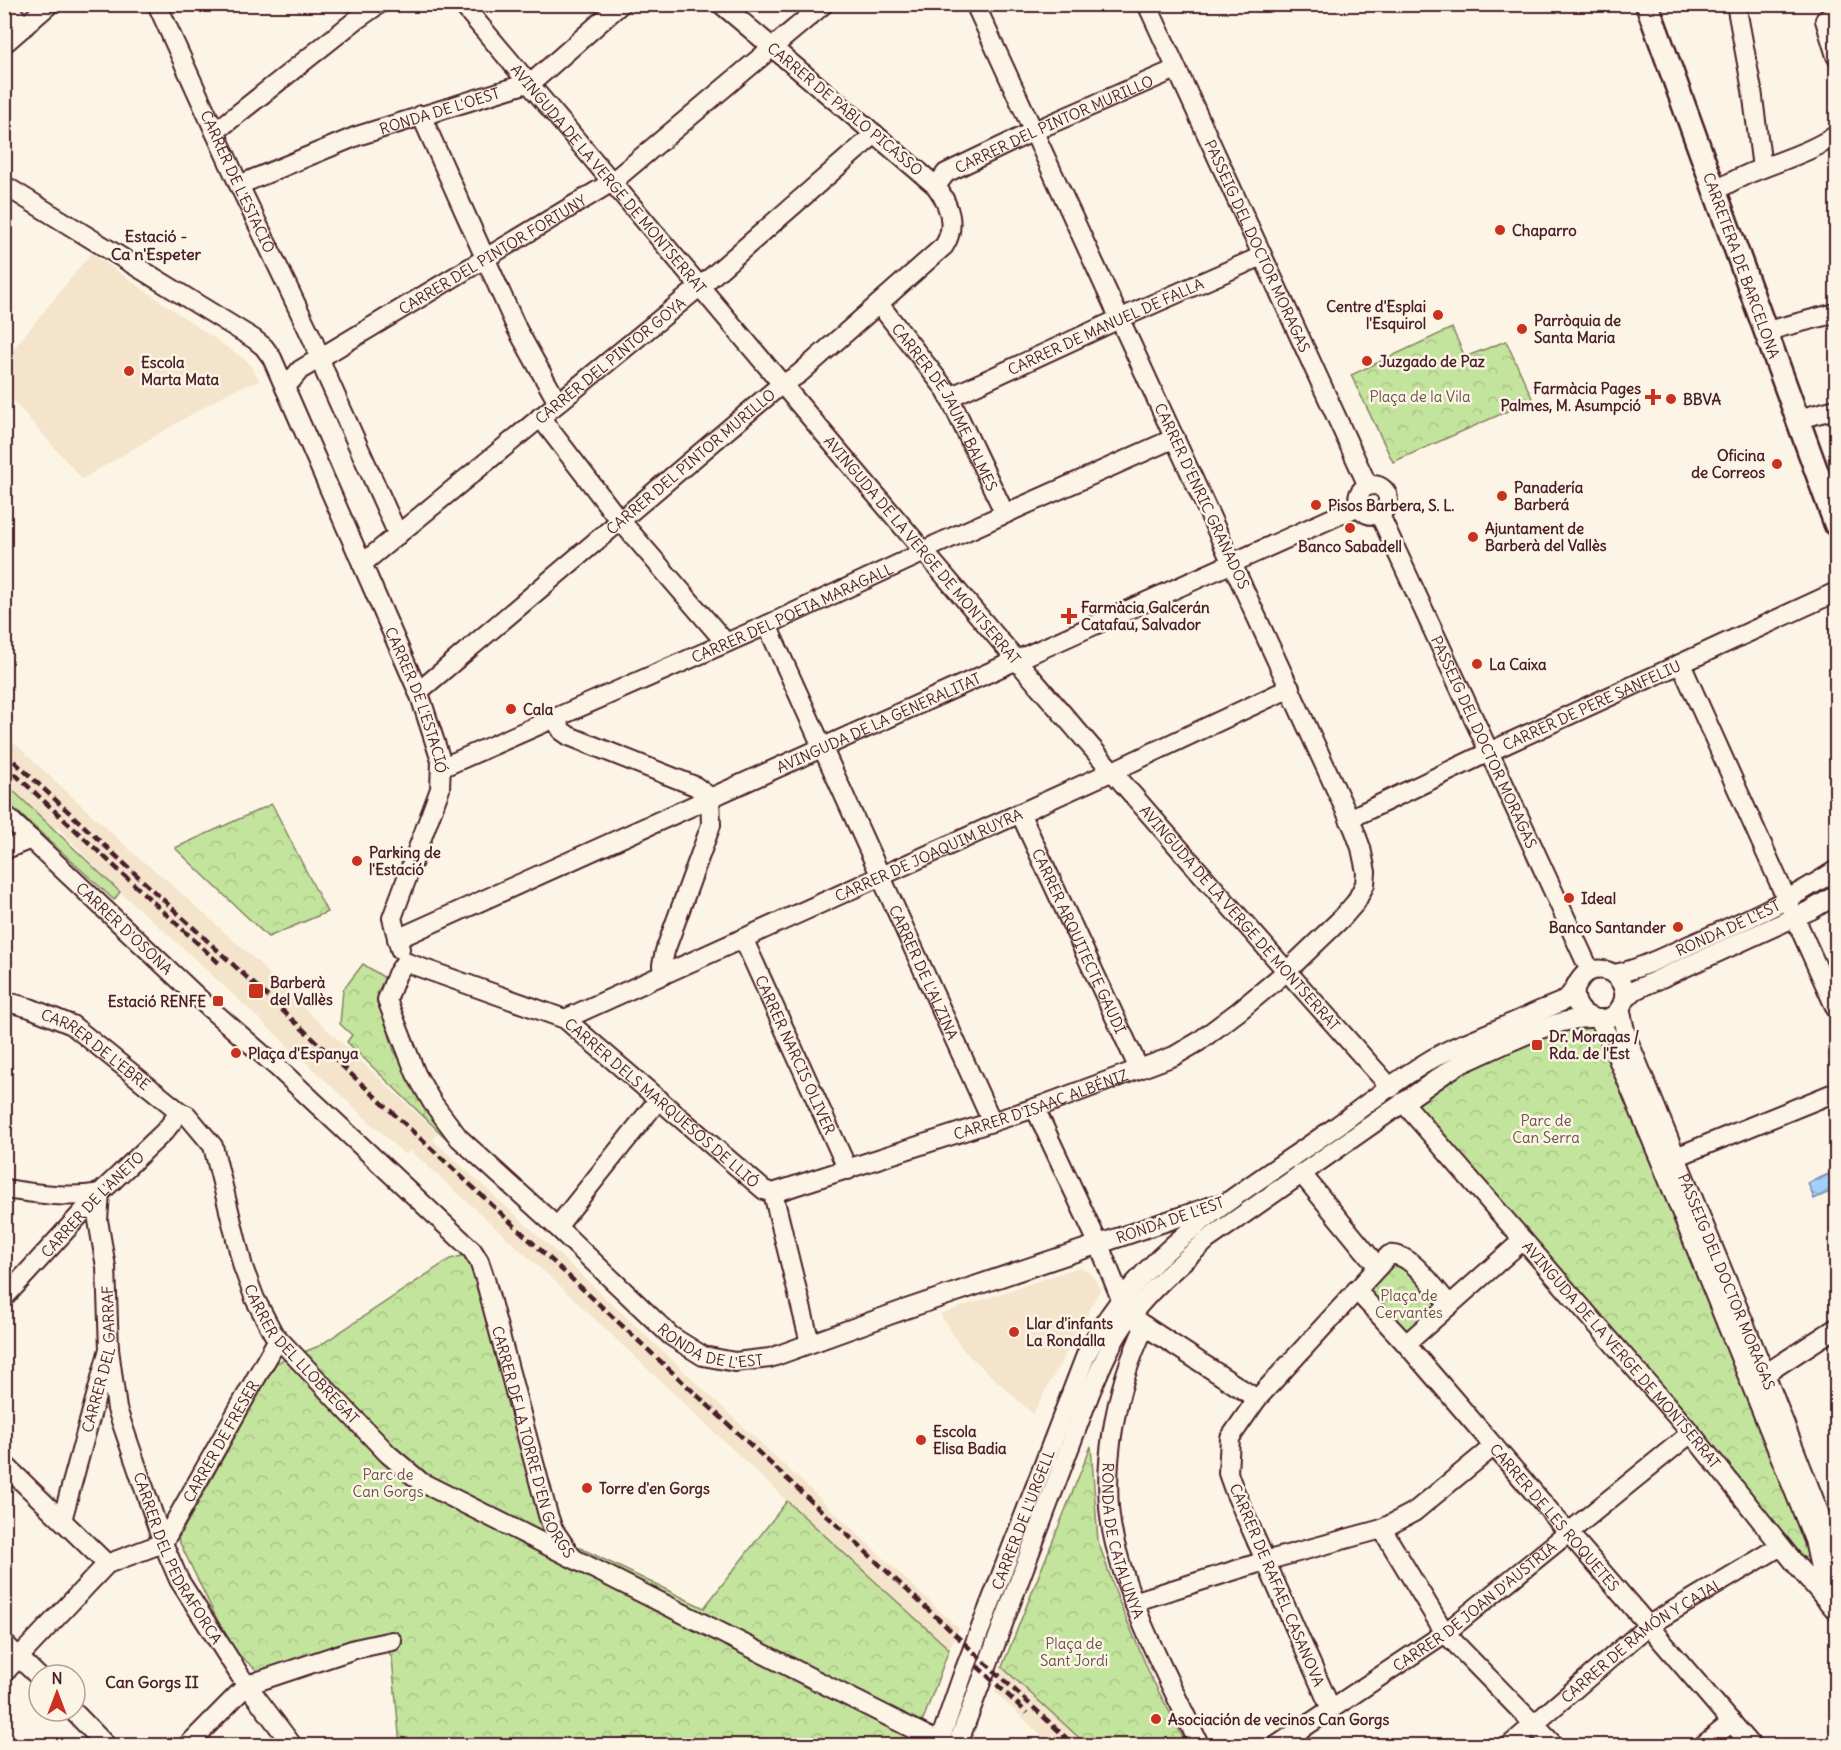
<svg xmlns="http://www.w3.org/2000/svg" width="1841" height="1750" viewBox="0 0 1841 1750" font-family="Delius,sans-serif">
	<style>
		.built { fill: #f4e4cc }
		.grass { fill: #c3e49d; stroke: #868264; stroke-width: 1.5 }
		.forest { fill: url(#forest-crowns); stroke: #868264; stroke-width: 1.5 }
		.water { fill: url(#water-waves); stroke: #7d8aa8; stroke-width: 1.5 }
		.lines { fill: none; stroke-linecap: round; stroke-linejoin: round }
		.minor-casing { stroke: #4a1f2b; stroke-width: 22 }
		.major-casing { stroke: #4a1f2b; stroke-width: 27 }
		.minor { stroke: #fcf5e5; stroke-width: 18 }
		.major { stroke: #fcf5e5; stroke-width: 22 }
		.rail { stroke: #4a1f2b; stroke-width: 4.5; stroke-dasharray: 9 4.5; stroke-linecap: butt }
		.poi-dot { fill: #c8321e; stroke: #fcf5e5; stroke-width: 2 }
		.labels { text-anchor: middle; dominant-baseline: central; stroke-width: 5; stroke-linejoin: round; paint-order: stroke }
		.street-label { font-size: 15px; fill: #4a1f2b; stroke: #fcf5e5 }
		.poi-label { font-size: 15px; font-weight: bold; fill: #4a1f2b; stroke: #fcf5e5; text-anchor: start }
		.park-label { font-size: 15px; fill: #685048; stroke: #fcf5e5 }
		.neighbourhood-label { font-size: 16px; font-weight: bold; fill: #4a1f2b; stroke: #fcf5e5 }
	</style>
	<defs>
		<pattern id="forest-crowns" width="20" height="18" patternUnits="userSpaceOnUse" patternTransform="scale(1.5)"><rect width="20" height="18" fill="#c3e49d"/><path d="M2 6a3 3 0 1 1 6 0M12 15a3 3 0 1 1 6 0" fill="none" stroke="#a9c387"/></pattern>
		<pattern id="water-waves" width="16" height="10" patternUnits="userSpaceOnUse" patternTransform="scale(1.5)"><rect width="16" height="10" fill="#9fd1fc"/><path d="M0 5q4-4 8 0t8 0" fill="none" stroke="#8ab3d8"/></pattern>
	</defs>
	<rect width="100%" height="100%" fill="#fcf5e5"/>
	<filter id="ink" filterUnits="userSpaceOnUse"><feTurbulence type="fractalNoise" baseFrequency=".0167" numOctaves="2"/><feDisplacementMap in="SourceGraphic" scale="12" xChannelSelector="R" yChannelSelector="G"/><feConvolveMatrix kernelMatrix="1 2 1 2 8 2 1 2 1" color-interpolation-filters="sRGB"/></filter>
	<g filter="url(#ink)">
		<!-- built -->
		<path class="built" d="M91,253L247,361L260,381L233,390L82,479L5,391L4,361Z
			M4,734L140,859L162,876L258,962L274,980L438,1133L433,1140L577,1271L959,1629L949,1649L787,1501L562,1288L410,1150L405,1155L185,950L120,892L59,829L51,828L5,783Z
			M1079,1267L1092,1274L1100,1290L1033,1414L963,1350L940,1314Z
			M1002,1667L1087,1745H1051L995,1692Z"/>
		<!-- grass -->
		<path class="grass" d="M5,783L120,892L114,900L5,800Z"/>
		<!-- forest -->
		<path class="forest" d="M1452,328L1465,357L1506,341L1533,400L1393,462L1351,375Z
			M272,804L327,912L268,937L175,848Z
			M363,964L385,978L377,993L394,1051L416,1083L465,1148L460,1152L347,1042L352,1035L340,1024L343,990Z
			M1570,1028H1596L1812,1553L1805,1558L1793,1553L1416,1103L1463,1072Z
			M481,1251L552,1506L574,1545L704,1608L787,1501L949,1649L914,1745H400L392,1658L378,1634L260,1673L231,1648L178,1539L276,1363L319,1346L450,1259Z
			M1394,1262L1403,1265L1440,1306L1408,1333L1366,1290Z
			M1091,1446L1098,1541L1118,1599L1151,1677L1187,1745H1087L1002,1667Z"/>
		<!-- water -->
		<path class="water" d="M1836,1171V1189L1814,1199L1808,1183Z"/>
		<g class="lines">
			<!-- minor casing -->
			<g class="minor-casing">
				<g id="minor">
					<path d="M5,4L24,27"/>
					<path id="s1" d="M157,4L239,185L313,340L325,372L398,535"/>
					<path id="s2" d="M462,4C769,368 1073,734 1391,1088"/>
					<path id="s3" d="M1147,4L1368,486"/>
					<path d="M1736,4L1752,90L1762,168"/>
					<path d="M1836,13L1825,20L1836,56"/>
					<path d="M4,44L50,4"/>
					<path d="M421,115L517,329L558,403"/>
					<path d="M215,132L356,20L379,4"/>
					<path id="s4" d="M4,185L254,339L264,347L272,358L420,696L441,761L440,789L392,918L400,949"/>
					<path id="s5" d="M239,185L357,136L528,83L537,78L621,4"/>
					<path id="s6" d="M936,186L946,173L1034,131L1176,69"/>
					<path d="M1716,191C1753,166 1799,160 1836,135"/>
					<path id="s7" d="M879,304L946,390L1005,514"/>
					<path d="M1767,331L1836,313"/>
					<path id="s8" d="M285,388L300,370L612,182L824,4"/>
					<path id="s9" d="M950,397L1119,319L1262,256"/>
					<path d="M540,417L613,512L726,643"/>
					<path d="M1798,419L1836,409"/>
					<circle cx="1373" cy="500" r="15"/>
					<path id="s10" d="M1379,513L1590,971"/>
					<path id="s11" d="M362,564L709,279L875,134"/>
					<path id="s12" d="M767,625L992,1122"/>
					<path d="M1681,664L1836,1009"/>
					<path id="s13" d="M418,692L777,388L799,374L944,246C957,226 949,204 936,186L721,4"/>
					<path d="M554,718L562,731L569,736L695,786L710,797L711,825L665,951L662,965L663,975"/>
					<path id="s14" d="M441,768L767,625L918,555L935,545L1175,438"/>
					<path id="s15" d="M1020,813L1139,1069"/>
					<path id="s16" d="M4,814L207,1006L278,1068L472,1250L479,1261L485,1279L548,1515L553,1529L573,1558"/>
					<path id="s17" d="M1349,819L1489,752L1836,592"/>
					<path d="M4,850L31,839"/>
					<path id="s18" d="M743,938L848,1170"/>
					<path id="s19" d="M397,939L1359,506"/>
					<path id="s20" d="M405,962L397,974L387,1000L416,1074L432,1102L459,1138L557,1227L671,1336L703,1356L735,1362L770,1358L906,1309L1215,1205"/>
					<path id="s21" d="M405,962L565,1019L764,1190L773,1193"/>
					<path id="s22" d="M1614,974C1641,969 1667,955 1692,944C1742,922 1791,900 1836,870"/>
					<path id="s23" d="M4,1001L30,1008L72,1025L180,1112L187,1115L213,1146L243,1267L255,1299L273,1333L388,1454L421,1482L947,1746"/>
					<path d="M1623,1002L1635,990L1811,910L1836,895"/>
					<path id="s24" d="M1620,1008L1626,1035L1765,1374L1836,1556"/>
					<path id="s25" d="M565,1019L1113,771L1290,688"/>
					<path d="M1599,1019L1610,1040L1661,1162L1814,1540L1822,1577V1595"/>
					<path id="s26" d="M1403,1102L1691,1433L1798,1567L1836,1611"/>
					<path d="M1035,1108L1099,1245L1123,1304L1140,1323L1257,1399"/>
					<path d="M1666,1161L1836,1092"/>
					<path d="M1301,1173L1378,1267"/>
					<path d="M4,1189C36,1193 68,1199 100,1193"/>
					<path id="s27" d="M773,1193L1035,1108L1174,1056L1198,1042L1239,1011L1287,971L1343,917L1356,902L1365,884L1366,872L1361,848L1354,829L975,4"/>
					<path d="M773,1193L810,1343"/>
					<path d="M557,1227L659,1099"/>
					<path id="s28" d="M1356,1290L1406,1344L1752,1746"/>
					<path id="s29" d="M4,1298L100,1193L165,1131L180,1112"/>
					<path id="s30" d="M1145,1326C1115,1388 1098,1476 1115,1544C1133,1615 1169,1680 1200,1746"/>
					<path d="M1406,1344L1523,1240"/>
					<path id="s31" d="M109,1349L117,1409L163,1543L179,1580L241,1677L293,1746"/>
					<path d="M1754,1378L1765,1374L1836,1328"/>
					<path d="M4,1464L107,1564"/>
					<path id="s32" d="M62,1520L109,1349L106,1267L98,1220L100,1193"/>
					<path d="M1382,1529L1445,1633L1555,1746"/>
					<path id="s33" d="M163,1543L278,1339"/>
					<path d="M1133,1602L1265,1561L1382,1529L1414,1512L1494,1446"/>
					<path d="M4,1643L39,1677"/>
					<path d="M4,1673L107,1564L163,1543"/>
					<path d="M1331,1709L1234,1490L1228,1473L1230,1438L1257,1399L1389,1255C1412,1252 1434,1289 1450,1305"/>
					<path d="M73,1711L107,1746"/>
					<path d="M187,1746L247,1685L355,1649L392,1641"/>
					<path id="s34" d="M938,1746L963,1674L1086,1355C1093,1342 1100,1328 1109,1316C1165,1235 1255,1184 1334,1128C1370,1102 1415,1065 1455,1047C1480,1037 1505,1026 1530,1015C1540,1010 1553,1006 1563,1001C1577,993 1577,973 1594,970C1614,966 1630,987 1622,1005C1609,1033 1567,1016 1576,985"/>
					<path d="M957,1746L1090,1393C1101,1366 1113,1338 1131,1315C1153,1287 1180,1264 1207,1240L1444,1074L1458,1065C1494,1050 1554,1017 1591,1018"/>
					<path id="s35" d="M1276,1746L1445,1633L1691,1433"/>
					<path id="s36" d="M1509,1746L1649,1625L1781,1546"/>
					<path d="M1702,1746L1732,1722"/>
				</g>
			</g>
			<!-- major casing -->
			<g class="major-casing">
				<g id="major">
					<path id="s37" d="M1647,4L1836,525"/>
				</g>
			</g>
			<!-- minor -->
			<use href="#minor" class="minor"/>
			<!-- major -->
			<use href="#major" class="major"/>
			<!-- rail -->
			<path class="rail" d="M4,752L1075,1746
				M4,764L220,964
				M977,1666L1027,1713"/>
		</g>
	</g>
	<!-- markers -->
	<g class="poi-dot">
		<circle cx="1500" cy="230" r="6"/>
		<circle cx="1438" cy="315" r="6"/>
		<circle cx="1522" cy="329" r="6"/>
		<circle cx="1367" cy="361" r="6"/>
		<circle cx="129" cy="371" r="6"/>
		<path d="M1650 388h6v6h6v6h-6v6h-6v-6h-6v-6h6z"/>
		<circle cx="1671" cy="399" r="6"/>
		<circle cx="1777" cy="464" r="6"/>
		<circle cx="1502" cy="496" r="6"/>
		<circle cx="1316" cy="505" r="6"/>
		<circle cx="1350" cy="528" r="6"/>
		<circle cx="1473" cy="537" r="6"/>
		<path d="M1066 607h6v6h6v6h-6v6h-6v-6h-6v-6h6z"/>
		<circle cx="1477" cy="664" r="6"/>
		<circle cx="511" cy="709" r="6"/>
		<circle cx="357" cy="861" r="6"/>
		<circle cx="1569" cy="898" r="6"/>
		<circle cx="1678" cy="927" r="6"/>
		<rect x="248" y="983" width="16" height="16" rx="3"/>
		<rect x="212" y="995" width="12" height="12" rx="3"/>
		<rect x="1531" y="1039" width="12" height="12" rx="3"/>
		<circle cx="236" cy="1053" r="6"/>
		<circle cx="1014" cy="1332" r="6"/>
		<circle cx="921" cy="1440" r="6"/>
		<circle cx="587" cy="1488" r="6"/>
		<circle cx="1156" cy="1719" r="6"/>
	</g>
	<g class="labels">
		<!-- street labels -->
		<g class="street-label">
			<text transform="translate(845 109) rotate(40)">CARRER DE PABLO PICASSO</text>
			<text stroke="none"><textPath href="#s5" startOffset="214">RONDA DE L'OEST</textPath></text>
			<text stroke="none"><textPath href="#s6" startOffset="135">CARRER DEL PINTOR MURILLO</textPath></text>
			<text stroke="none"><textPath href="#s2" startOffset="228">AVINGUDA DE LA VERGE DE MONTSERRAT</textPath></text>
			<text stroke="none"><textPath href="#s1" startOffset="195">CARRER DE L'ESTACIÓ</textPath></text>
			<text stroke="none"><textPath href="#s3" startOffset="266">PASSEIG DEL DOCTOR MORAGAS</textPath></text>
			<text stroke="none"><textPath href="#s8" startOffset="248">CARRER DEL PINTOR FORTUNY</textPath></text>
			<text stroke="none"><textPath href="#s37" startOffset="278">CARRETERA DE BARCELONA</textPath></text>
			<text stroke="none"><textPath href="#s9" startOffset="171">CARRER DE MANUEL DE FALLA</textPath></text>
			<text stroke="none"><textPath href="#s11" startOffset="321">CARRER DEL PINTOR GOYA</textPath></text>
			<text stroke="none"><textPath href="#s7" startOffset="123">CARRER DE JAUME BALMES</textPath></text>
			<text stroke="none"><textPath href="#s13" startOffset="357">CARRER DEL PINTOR MURILLO</textPath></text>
			<text transform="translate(1202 496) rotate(65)">CARRER D'ENRIC GRANADOS</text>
			<text stroke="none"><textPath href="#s2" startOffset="714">AVINGUDA DE LA VERGE DE MONTSERRAT</textPath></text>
			<text stroke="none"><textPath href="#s14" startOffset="384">CARRER DEL POETA MARAGALL</textPath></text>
			<text stroke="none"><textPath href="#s4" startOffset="692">CARRER DE L'ESTACIÓ</textPath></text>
			<text stroke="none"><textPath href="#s17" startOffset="268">CARRER DE PERE SANFELIU</textPath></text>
			<text stroke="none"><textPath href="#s19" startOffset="528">AVINGUDA DE LA GENERALITAT</textPath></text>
			<text stroke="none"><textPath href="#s10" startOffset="252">PASSEIG DEL DOCTOR MORAGAS</textPath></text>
			<text stroke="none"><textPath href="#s25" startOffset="399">CARRER DE JOAQUIM RUYRA</textPath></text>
			<text stroke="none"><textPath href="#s2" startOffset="1200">AVINGUDA DE LA VERGE DE MONTSERRAT</textPath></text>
			<text stroke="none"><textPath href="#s22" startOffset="123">RONDA DE L'EST</textPath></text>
			<text stroke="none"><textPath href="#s16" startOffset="166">CARRER D'OSONA</textPath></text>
			<text stroke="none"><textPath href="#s15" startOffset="141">CARRER ARQUITECTE GAUDÍ</textPath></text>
			<text stroke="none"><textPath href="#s12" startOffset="381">CARRER DE L'ALZINA</textPath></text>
			<text stroke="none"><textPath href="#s23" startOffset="105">CARRER DE L'EBRE</textPath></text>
			<text stroke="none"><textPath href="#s18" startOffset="128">CARRER NARCIS OLIVER</textPath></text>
			<text stroke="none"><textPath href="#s21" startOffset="298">CARRER DELS MARQUESOS DE LLIÓ</textPath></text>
			<text stroke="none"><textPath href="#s27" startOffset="282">CARRER D'ISAAC ALBÉNIZ</textPath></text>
			<text stroke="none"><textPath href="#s29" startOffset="129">CARRER DE L'ANETO</textPath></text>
			<text transform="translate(1170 1220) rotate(-19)">RONDA DE L'EST</text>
			<text stroke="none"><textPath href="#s24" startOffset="294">PASSEIG DEL DOCTOR MORAGAS</textPath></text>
			<text stroke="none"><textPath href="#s20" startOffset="531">RONDA DE L'EST</textPath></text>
			<text stroke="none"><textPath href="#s23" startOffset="490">CARRER DEL LLOBREGAT</textPath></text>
			<text stroke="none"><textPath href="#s26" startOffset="334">AVINGUDA DE LA VERGE DE MONTSERRAT</textPath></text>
			<text stroke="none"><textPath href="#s32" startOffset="166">CARRER DEL GARRAF</textPath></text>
			<text stroke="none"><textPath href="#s16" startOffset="842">CARRER DE LA TORRE D'EN GORGS</textPath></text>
			<text stroke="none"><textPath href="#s33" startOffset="117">CARRER DE FRESER</textPath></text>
			<text stroke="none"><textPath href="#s28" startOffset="302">CARRER DE LES ROQUETES</textPath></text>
			<text stroke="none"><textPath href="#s34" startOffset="242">CARRER DE L'URGELL</textPath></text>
			<text stroke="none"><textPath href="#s30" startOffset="222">RONDA DE CATALUNYA</textPath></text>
			<text stroke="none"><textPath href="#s31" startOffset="222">CARRER DEL PEDRAFORCA</textPath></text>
			<text transform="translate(1277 1585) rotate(67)">CARRER DE RAFAEL CASANOVA</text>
			<text stroke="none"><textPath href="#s35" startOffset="243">CARRER DE JOAN D'AUSTRIA</textPath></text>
			<text stroke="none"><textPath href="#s36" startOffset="170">CARRER DE RAMÓN Y CAJAL</textPath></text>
		</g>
		<!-- poi labels -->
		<g class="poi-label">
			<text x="1512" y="230">Chaparro</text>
			<text x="1426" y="306" text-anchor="end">Centre d'Esplai<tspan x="1426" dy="17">l'Esquirol</tspan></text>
			<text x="1534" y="320">Parròquia de<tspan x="1534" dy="17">Santa Maria</tspan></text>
			<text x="1379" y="361">Juzgado de Paz</text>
			<text x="141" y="362">Escola<tspan x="141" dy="17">Marta Mata</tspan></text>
			<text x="1641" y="388" text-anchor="end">Farmàcia Pages<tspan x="1641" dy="17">Palmes, M. Asumpció</tspan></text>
			<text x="1683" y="399">BBVA</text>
			<text x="1765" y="455" text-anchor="end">Oficina<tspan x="1765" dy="17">de Correos</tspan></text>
			<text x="1514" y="487">Panadería<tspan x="1514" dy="17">Barberá</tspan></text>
			<text x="1328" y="505">Pisos Barbera, S. L.</text>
			<text x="1485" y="528">Ajuntament de<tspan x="1485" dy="17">Barberà del Vallès</tspan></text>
			<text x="1350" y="546" text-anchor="middle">Banco Sabadell</text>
			<text x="1081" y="607">Farmàcia Galcerán<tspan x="1081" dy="17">Catafau, Salvador</tspan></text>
			<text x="1489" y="664">La Caixa</text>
			<text x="523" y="709">Cala</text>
			<text x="369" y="852">Parking de<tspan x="369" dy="17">l'Estació</tspan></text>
			<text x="1581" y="898">Ideal</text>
			<text x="1666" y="927" text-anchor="end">Banco Santander</text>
			<text x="270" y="982">Barberà<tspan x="270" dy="17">del Vallès</tspan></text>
			<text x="206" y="1001" text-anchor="end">Estació RENFE</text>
			<text x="1549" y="1036">Dr. Moragas /<tspan x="1549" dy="17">Rda. de l'Est</tspan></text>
			<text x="248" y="1053">Plaça d'Espanya</text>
			<text x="1026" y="1323">Llar d'infants<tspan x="1026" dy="17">La Rondalla</tspan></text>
			<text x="933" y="1431">Escola<tspan x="933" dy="17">Elisa Badia</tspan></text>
			<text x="599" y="1488">Torre d'en Gorgs</text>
			<text x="1168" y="1719">Asociación de vecinos Can Gorgs</text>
		</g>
		<!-- park labels -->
		<g class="park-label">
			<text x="1420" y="396">Plaça de la Vila</text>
			<text x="1546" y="1120">Parc de<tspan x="1546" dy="17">Can Serra</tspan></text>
			<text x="1409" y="1295">Plaça de<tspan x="1409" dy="17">Cervantes</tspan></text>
			<text x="388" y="1474">Parc de<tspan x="388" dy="17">Can Gorgs</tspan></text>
			<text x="1074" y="1643">Plaça de<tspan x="1074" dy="17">Sant Jordi</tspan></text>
		</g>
		<!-- neighbourhood labels -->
		<g class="neighbourhood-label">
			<text x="156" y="236">Estació -<tspan x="156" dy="18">Ca n'Espeter</tspan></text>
			<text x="152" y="1682">Can Gorgs II</text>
		</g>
	</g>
	<!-- margin -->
	<rect width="1841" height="1750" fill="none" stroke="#fcf5e5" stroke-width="24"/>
	<rect x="12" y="12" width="1817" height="1726" fill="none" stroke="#4a1f2b" stroke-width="2" filter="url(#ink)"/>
	<!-- north arrow -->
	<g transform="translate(57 1693)"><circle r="28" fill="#fcf5e5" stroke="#b59f9b" stroke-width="1.5"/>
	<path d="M0-4.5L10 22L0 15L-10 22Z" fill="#c8321e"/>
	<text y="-9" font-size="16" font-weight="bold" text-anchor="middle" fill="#4a1f2b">N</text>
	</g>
</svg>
